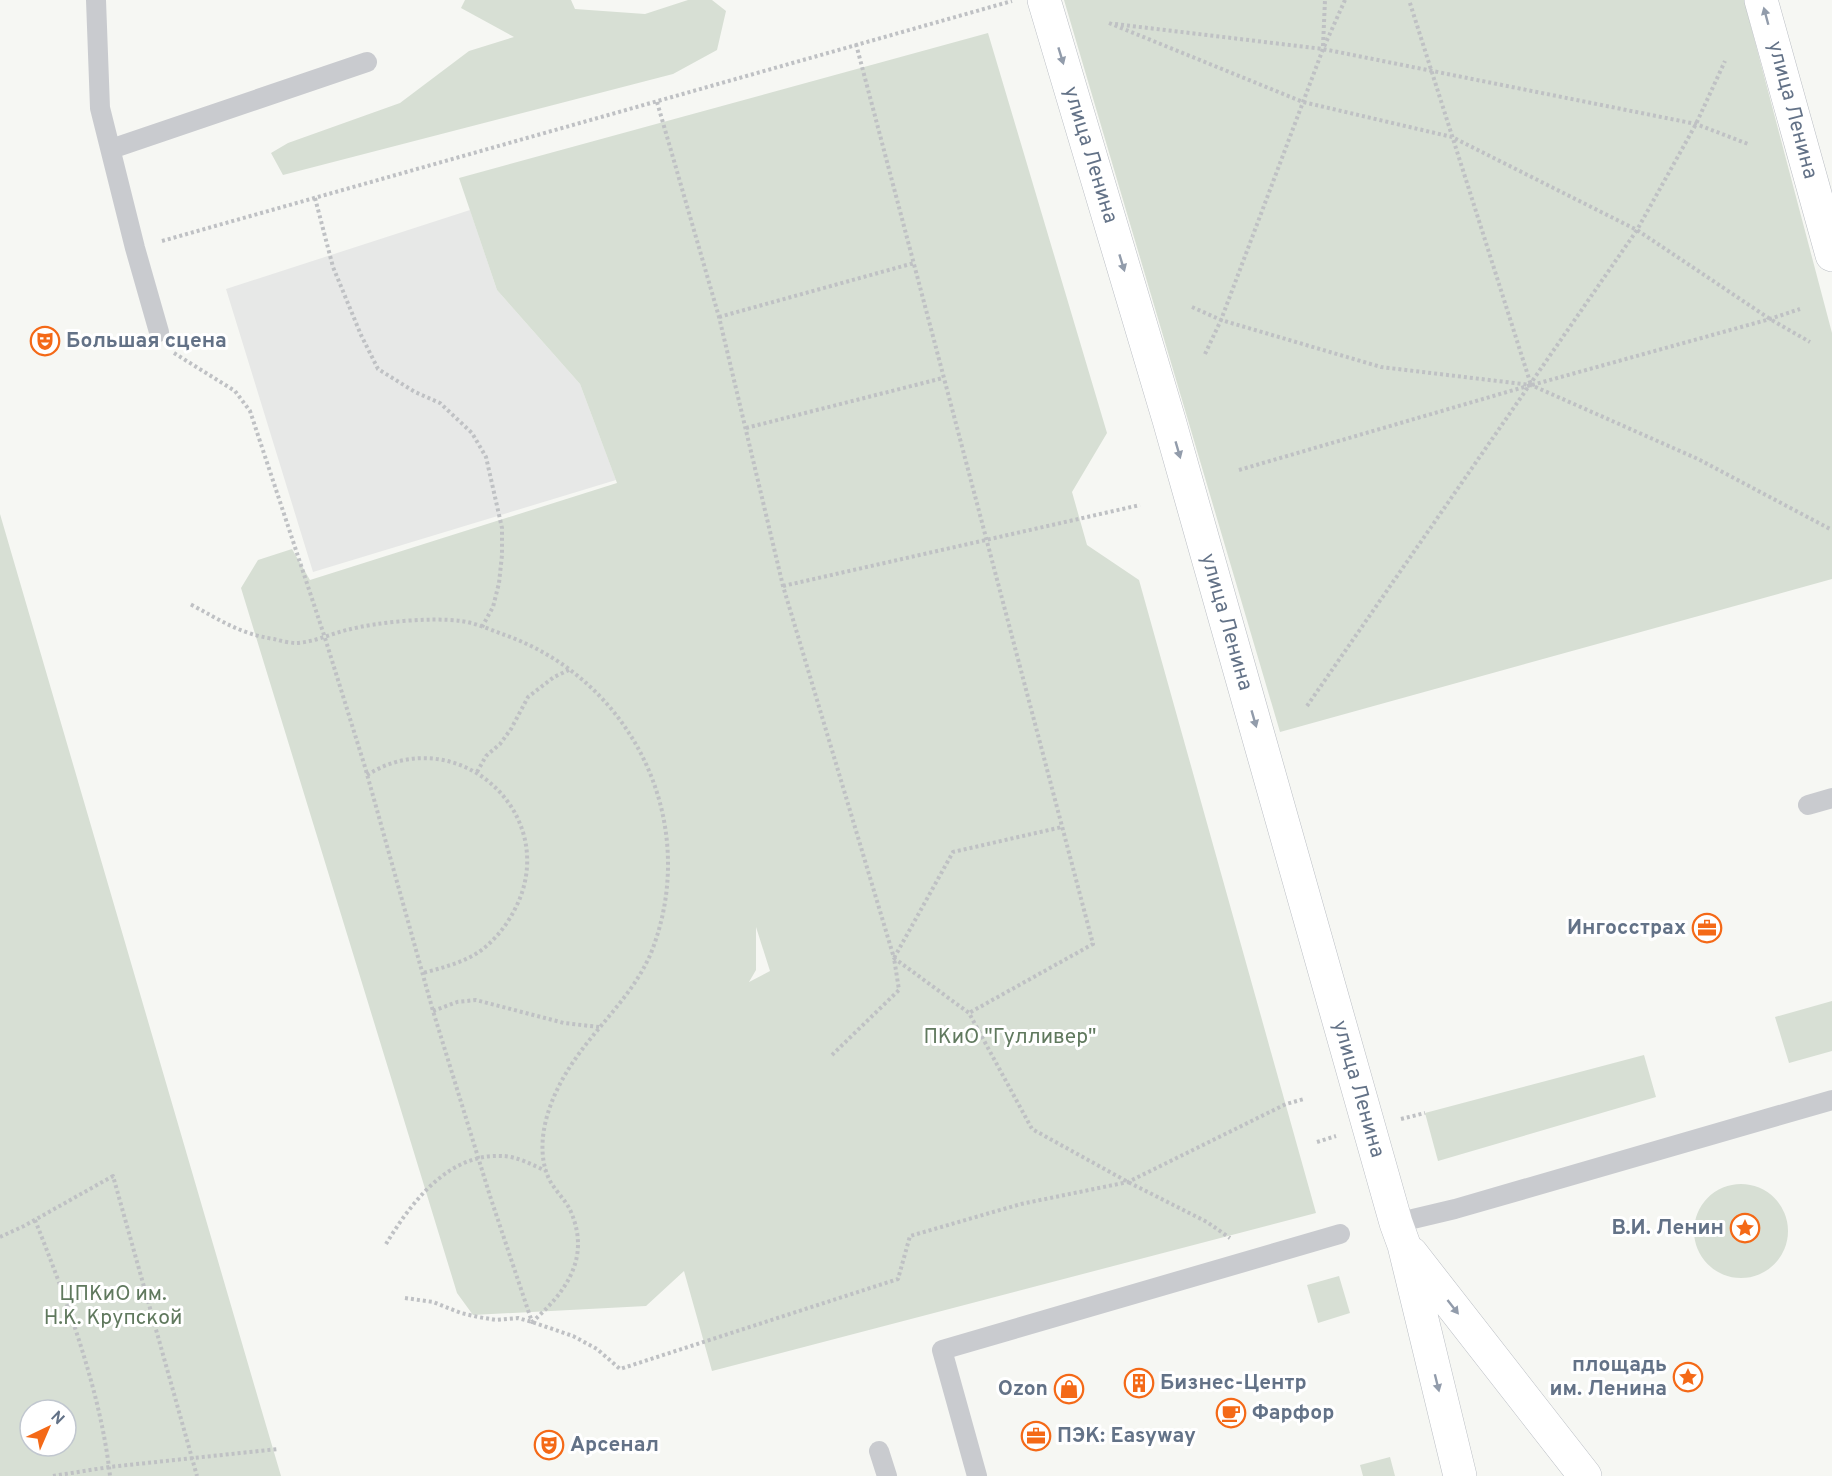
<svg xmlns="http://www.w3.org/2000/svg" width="1832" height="1476" viewBox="0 0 1832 1476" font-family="Overpass,sans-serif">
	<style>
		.built { fill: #e7e8e7 }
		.green { fill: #d7dfd4; fill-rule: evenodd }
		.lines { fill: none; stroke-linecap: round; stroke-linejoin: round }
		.secondary-casing { stroke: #babec4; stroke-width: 34 }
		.path { stroke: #bfc1c4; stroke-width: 4; stroke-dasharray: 3 3; stroke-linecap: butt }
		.service { stroke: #c9cbcf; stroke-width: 20 }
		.secondary { stroke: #fff; stroke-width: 33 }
		.oneway { fill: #929cab }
		.labels { text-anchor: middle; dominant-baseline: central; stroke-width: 6; stroke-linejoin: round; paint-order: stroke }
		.street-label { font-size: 21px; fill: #637287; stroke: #fff }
		.poi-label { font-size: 21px; font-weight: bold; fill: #637287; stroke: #fff; text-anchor: start }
		.park-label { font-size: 21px; fill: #60795e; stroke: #fff }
	</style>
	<rect width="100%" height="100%" fill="#f6f7f3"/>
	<!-- built -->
	<path class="built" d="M470,210L497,290L580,384L616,480L313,572L226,289Z"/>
	<!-- green -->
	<path class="green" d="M465,0H571L575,9L645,14L688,0H712L726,11L717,50L673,74L283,175L271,153L288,143L400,103L469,51L514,37L461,8Z
		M1064,0H1744L1832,333V579L1280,732Z
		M988,33L1107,433L1072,492L1087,545L1139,580L1316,1213L712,1371L684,1271L646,1306L473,1315L457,1293L241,588L258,560L292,549L310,580L617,483L580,384L497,290L459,178ZM756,927L770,971L749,982L756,970Z
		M0,514L258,1398L281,1476H0ZM30,1410H66V1446H30Z
		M1832,1001V1051L1789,1063L1775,1017Z
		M1644,1055L1656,1097L1438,1161L1425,1113Z
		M1694 1231a47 47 0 1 1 94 0a47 47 0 1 1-94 0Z
		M1339,1276L1350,1313L1318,1323L1307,1285Z
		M1390,1457L1395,1476H1363L1360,1465Z"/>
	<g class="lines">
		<!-- secondary casing -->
		<g class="secondary-casing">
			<path id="secondary" d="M1044,0L1169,420L1396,1223L1404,1245L1460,1476
				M1761,0L1832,255
				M1411,1253L1585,1476"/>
		</g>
		<!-- path -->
		<path class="path" d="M1109,23L1303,102L1452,137L1637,230L1770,319L1810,342
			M1115,24L1323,49L1696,124L1748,144
			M856,44L1093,944L969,1013
			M1323,46L1325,0
			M657,102L719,317L783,586L894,958L969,1013L1032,1129L1128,1182L1207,1222L1230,1238
			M315,198L333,267L361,335L378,369L415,392L440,403L472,433L486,457L502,528V555L499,583L493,607L482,627
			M162,241L1012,1
			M1192,307L1221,320L1381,367L1531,385L1698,459L1832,530
			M719,317L914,263
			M174,353L235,391L250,411L325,638L365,767L433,1011L490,1196L532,1322C565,1293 591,1259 571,1212C566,1200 555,1191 549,1179C533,1144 549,1100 568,1070C593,1029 632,998 651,953C702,824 634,681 505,635C491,630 476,623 461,621C430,617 377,622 347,630C330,634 314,642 297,643C290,643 281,641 274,639C240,634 220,620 190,604
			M1205,354L1221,320L1323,49L1345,0
			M1532,385L1770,319L1800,309
			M746,428L943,378
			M1239,470L1531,385L1409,0
			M783,586L1140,505
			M1307,706L1637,230L1696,124L1725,61
			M477,772L486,756L500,744L511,729L528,697L554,677L571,669
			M367,775C458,718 565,816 514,911C505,928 491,945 474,955C458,964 441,968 423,973
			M433,1011L457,1002L476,1000L564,1023L599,1027
			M832,1055L899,990L894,958L953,852L1062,827
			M1401,1119L1425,1113
			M1317,1142L1336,1136
			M35,1220C66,1298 101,1392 110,1476
			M0,1237L24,1226L113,1176L197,1476
			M386,1244C411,1203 448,1153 502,1156C516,1156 533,1165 546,1171
			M405,1298L433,1302L461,1313L478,1317L496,1320L518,1318L532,1322L573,1336L597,1349L620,1369L898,1279L910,1236L1021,1204L1128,1182L1286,1104L1304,1099
			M53,1476L109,1467L278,1449"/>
		<!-- service -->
		<path class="service" d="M96,0L100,108L135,248L159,332
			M111,149L367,62
			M1808,805L1832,798
			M1396,1223L1455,1209L1832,1100
			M879,1451L887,1476
			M977,1476L942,1350L1340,1234"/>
		<!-- secondary -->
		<use href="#secondary" class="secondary"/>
	</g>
	<!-- one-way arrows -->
	<defs><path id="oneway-solid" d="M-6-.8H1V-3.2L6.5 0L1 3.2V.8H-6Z" transform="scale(1.5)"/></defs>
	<g class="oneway">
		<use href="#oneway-solid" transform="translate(1766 16) rotate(-105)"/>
		<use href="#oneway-solid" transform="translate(1061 56) rotate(73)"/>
		<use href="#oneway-solid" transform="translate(1122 263) rotate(73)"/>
		<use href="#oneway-solid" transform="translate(1178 450) rotate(74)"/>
		<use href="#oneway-solid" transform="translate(1254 719) rotate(74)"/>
		<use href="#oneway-solid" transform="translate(1453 1307) rotate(52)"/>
		<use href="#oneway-solid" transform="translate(1437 1383) rotate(76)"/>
	</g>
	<!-- icons -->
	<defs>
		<g id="theatre-ring" transform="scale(1.5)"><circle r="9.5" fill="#fff" stroke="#f46917" stroke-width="1.5"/><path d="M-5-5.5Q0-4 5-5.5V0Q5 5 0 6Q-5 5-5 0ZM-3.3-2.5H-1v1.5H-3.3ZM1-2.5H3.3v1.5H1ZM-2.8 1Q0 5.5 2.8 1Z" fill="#f46917"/></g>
		<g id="office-ring" transform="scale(1.5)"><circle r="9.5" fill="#fff" stroke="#f46917" stroke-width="1.5"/><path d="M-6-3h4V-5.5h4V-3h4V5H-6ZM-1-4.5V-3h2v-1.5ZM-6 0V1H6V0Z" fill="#f46917"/></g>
		<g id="sight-ring" transform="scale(1.5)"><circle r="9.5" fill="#fff" stroke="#f46917" stroke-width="1.5"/><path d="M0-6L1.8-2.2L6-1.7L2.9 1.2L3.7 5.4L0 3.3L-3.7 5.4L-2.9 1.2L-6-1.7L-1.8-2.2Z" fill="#f46917"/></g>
		<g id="building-ring" transform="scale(1.5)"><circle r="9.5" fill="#fff" stroke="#f46917" stroke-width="1.5"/><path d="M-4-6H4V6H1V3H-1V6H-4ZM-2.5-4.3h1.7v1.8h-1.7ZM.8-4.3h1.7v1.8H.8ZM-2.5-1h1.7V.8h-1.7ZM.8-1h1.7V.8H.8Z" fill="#f46917"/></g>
		<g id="shop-ring" transform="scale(1.5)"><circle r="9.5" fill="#fff" stroke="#f46917" stroke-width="1.5"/><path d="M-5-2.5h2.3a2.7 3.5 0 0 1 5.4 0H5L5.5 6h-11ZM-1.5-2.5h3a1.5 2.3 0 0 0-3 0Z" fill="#f46917"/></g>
		<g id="cafe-ring" transform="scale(1.5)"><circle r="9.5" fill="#fff" stroke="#f46917" stroke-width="1.5"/><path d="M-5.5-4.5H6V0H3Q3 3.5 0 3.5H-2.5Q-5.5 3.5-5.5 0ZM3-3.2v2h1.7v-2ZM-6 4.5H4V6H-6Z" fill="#f46917"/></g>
	</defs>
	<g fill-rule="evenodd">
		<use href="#theatre-ring" x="45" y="341"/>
		<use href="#office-ring" x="1707" y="928"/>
		<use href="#sight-ring" x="1745" y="1228"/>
		<use href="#sight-ring" x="1688" y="1377"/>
		<use href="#building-ring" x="1139" y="1383"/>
		<use href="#shop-ring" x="1069" y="1389"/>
		<use href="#cafe-ring" x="1231" y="1413"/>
		<use href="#office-ring" x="1036" y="1436"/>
		<use href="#theatre-ring" x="549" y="1445"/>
	</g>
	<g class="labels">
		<!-- street labels -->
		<g class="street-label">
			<text transform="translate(1792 110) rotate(75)">улица Ленина</text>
			<text transform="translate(1090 155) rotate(73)">улица Ленина</text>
			<text transform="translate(1226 622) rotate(74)">улица Ленина</text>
			<text transform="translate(1358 1089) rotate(74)">улица Ленина</text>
		</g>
		<!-- poi labels -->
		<g class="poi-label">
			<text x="66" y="341">Большая сцена</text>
			<text x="1686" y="928" text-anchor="end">Ингосстрах</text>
			<text x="1724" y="1228" text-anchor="end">В.И. Ленин</text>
			<text x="1667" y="1365" text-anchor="end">площадь<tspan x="1667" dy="24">им. Ленина</tspan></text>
			<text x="1160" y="1383">Бизнес-Центр</text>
			<text x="1048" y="1389" text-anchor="end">Ozon</text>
			<text x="1252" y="1413">Фарфор</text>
			<text x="1057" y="1436">ПЭК: Easyway</text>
			<text x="570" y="1445">Арсенал</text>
		</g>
		<!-- park labels -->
		<g class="park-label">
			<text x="1010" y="1037">ПКиО "Гулливер"</text>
			<text x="113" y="1294">ЦПКиО им.<tspan x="113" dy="24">Н.К. Крупской</tspan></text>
		</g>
	</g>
	<!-- north arrow -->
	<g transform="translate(48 1428) rotate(44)"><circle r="28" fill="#ffffff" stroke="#c1c7cf" stroke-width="1.5"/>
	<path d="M0-4.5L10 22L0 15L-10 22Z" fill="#f46917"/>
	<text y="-9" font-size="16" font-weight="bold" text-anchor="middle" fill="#637287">N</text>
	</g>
</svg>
